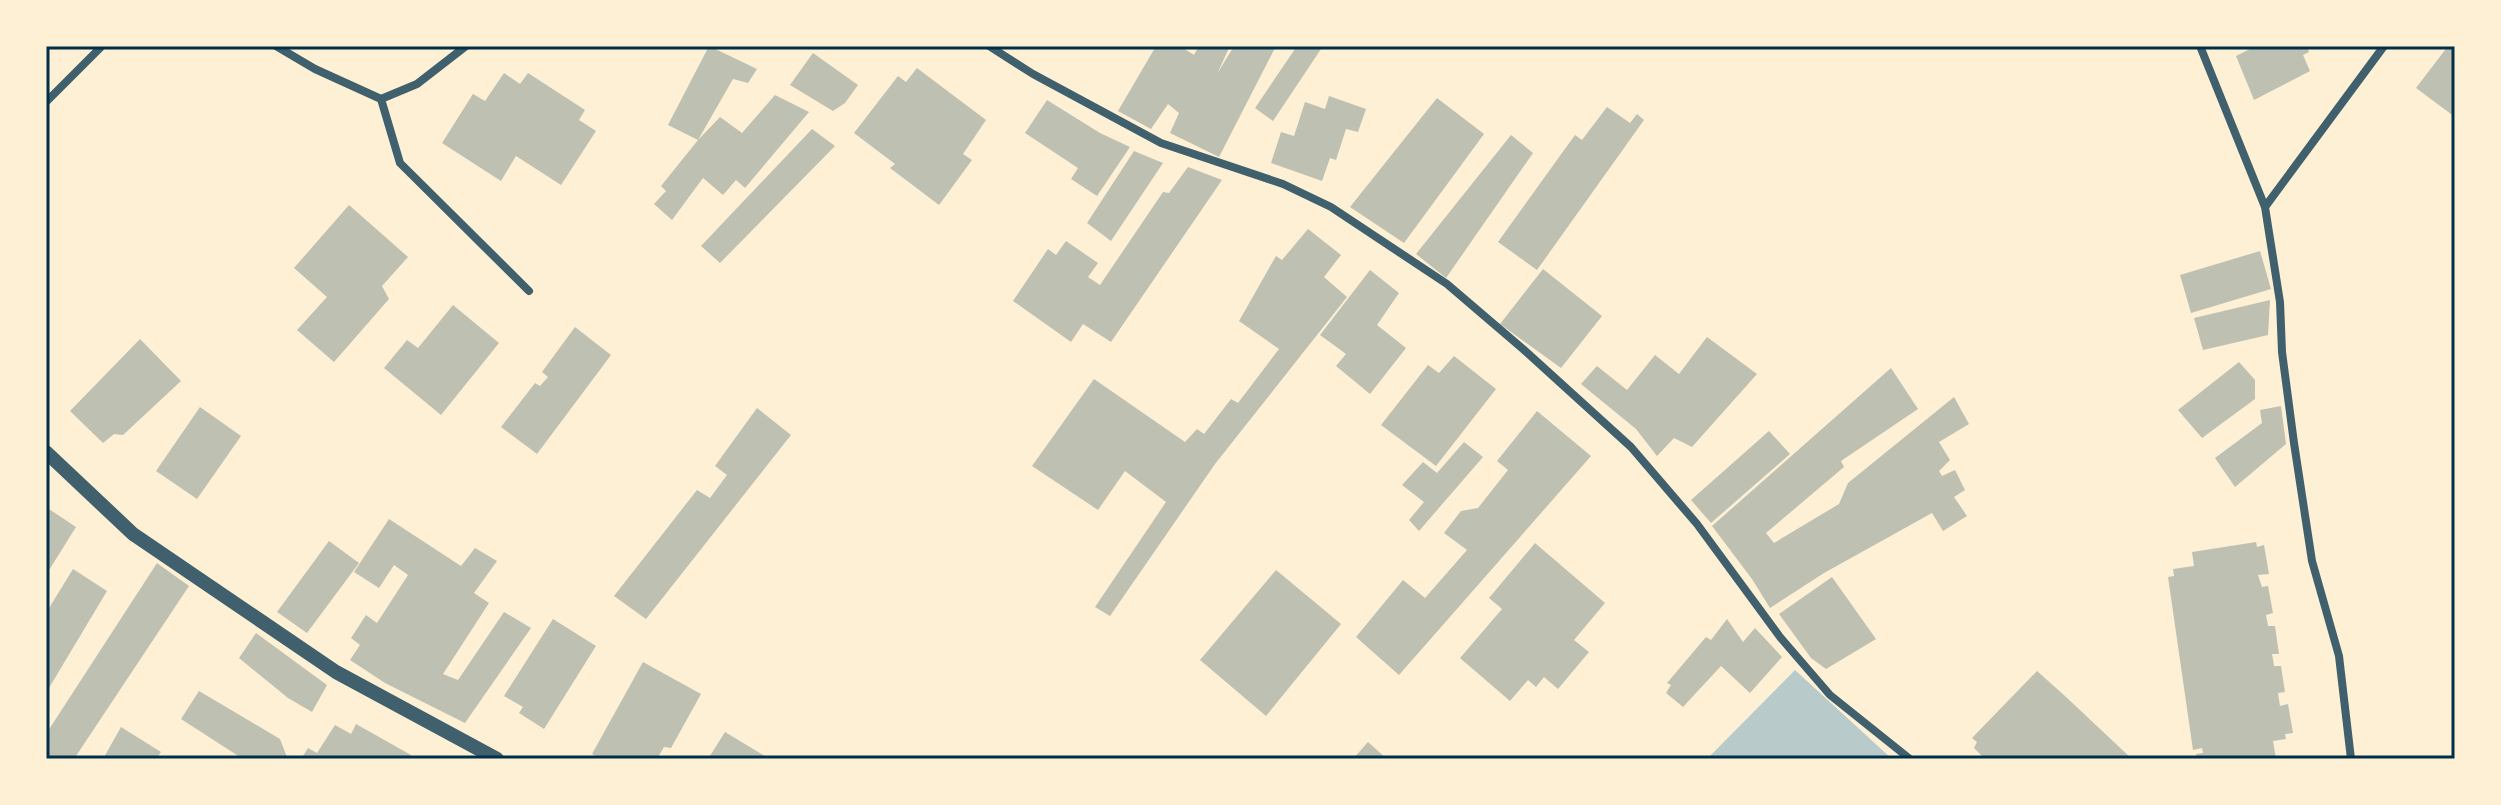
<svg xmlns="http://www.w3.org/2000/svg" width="2501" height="805" viewBox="0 0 2501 805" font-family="Signika,sans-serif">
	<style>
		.green { fill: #b9caca }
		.building { fill: #bec0b2 }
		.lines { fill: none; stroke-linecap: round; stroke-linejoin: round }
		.minor { stroke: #3f606c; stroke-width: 8 }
		.tertiary { stroke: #3f606c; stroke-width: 14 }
		.neatline { fill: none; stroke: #003049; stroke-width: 3 }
	</style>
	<rect width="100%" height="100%" fill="#fdf0d5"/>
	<!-- green -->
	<path class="green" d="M1795,670L1892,759H1707Z"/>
	<!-- building -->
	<path class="building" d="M709,46L757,69L748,83L733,79L698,140L720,117L742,133L775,95L809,112L745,188L736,180L723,195L703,178L672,220L654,204L666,191L661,186L698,140L668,125Z
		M1156,46H1180L1194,55L1199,46H1230L1217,74L1234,46H1276L1219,157L1170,133L1179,113L1168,104L1151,129L1118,111Z
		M1297,46H1323L1273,121L1255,108Z
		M2256,46H2307L2309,52L2303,55L2310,71L2254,100L2236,56Z
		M2448,46H2455V117L2416,88Z
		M813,53L858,85L845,103L833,111L790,85Z
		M917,68L986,120L963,154L972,160L939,205L890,168L895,164L854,133L898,76L906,82Z
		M504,73L520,84L528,73L585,110L579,120L596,131L561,185L516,156L501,181L442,143L473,94L485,101Z
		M1329,96L1366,109L1358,132L1346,129L1336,160L1330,158L1322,181L1271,163L1281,132L1294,136L1305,102L1325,109Z
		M1437,98L1484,134L1404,243L1350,207Z
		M1047,100L1100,133L1130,147L1097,196L1071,179L1078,168L1025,133Z
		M1607,107L1630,123L1637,114L1644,120L1537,270L1498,242L1575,135L1582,140Z
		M812,129L835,146L720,263L701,246Z
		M1511,135L1533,153L1446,278L1416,254Z
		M1134,151L1163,163L1111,241L1087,223Z
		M1188,167L1222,180L1111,342L1083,324L1071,342L1013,301L1048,249L1056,255L1066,241L1098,263L1088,277L1100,285L1163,192L1169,193Z
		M349,205L408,257L382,286L389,299L334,362L297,330L327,297L294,268Z
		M1308,229L1341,255L1324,277L1347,297L1215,464L1110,616L1095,607L1166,502L1125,471L1098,510L1032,466L1094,379L1185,442L1197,429L1204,434L1231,399L1238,403L1279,349L1239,321L1276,256L1282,260Z
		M2260,251L2271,289L2191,313L2180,275Z
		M1543,269L1602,316L1561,368L1500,324Z
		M1370,270L1399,293L1377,325L1406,348L1370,394L1336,366L1346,354L1320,335Z
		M2270,300L2268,335L2203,350L2194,318Z
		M453,305L499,343L441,415L384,368L407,340L418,348Z
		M575,327L611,355L537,454L501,427L535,383L540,386L548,377L542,372Z
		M1707,337L1757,374L1692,447L1674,438L1657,456L1636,429L1581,384L1597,366L1627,390L1655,355L1679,374Z
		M140,339L181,381L123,435L114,434L103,443L70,411Z
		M1454,356L1496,389L1436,466L1381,425L1428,365L1439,373Z
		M2239,362L2255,380V399L2202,438L2178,410Z
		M1891,368L1918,409L1841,461L1844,467L1766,533L1774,543L1839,504L1848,483L1954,397L1969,424L1939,442L1950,460L1939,471L1942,476L1955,470L1965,490L1954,497L1967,516L1943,531L1932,513L1824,573L1770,608L1752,579L1712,526Z
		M2281,406L2286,444L2235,487L2215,458L2262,423L2260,410Z
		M200,407L241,436L197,499L156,471Z
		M757,408L791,435L646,619L614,596L697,490L710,498L727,475L715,466Z
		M1537,411L1591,456L1399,675L1356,637L1403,580L1425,598L1467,550L1444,533L1461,511L1478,508L1508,470L1497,461Z
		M1769,431L1790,454L1711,523L1691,500Z
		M1464,442L1483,457L1419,531L1409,520L1424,502L1402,485L1423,462L1437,473Z
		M46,507L76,527L46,575Z
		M389,519L461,566L475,548L497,561L474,593L489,603L443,674L458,680L504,612L531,628L465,723L385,683L350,660L360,645L351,638L366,615L377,623L408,575L394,565L379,588L354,572Z
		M329,541L359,563L307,633L277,612Z
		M2256,542L2257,547L2264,545L2269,574L2258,575L2262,587L2268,586L2273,613L2266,615L2267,620L2268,626H2275L2279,654H2272L2273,659L2274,666H2281L2285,692L2278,693L2280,706L2288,704L2293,733L2285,734L2286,739L2273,741L2276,759H2197L2196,754L2203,753L2202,748L2193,750L2168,577L2174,576L2173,569L2194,566L2192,552Z
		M1535,543L1605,603L1574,640L1589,652L1558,689L1544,677L1536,687L1528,680L1510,701L1460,658L1502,609L1489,598Z
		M157,563L189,586L74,759H46V734Z
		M73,569L107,591L46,693V613Z
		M1276,570L1341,624L1266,716L1200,660Z
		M1832,577L1876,639L1826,669L1811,658L1779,614Z
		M553,619L596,646L544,729L519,713L523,707L504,696Z
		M1727,619L1743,642L1755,628L1782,657L1750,693L1721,666L1683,707L1666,693L1671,685L1667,683L1706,637L1711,640Z
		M256,633L327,685L312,712L288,698L239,658Z
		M643,662L701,694L671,748L664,747L657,759H601L592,754Z
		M2037,671L2065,696L2132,759H1985L1974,748L1977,742L1972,738Z
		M199,691L280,739L287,757L243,759L181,719Z
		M356,724L411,755L409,759H301L308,748L317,753L335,725L351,734Z
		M121,727L161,752L156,759H103Z
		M725,732L765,756L769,759H708Z
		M1368,742L1387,759H1353Z"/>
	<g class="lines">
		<!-- minor -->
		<path class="minor" d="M276,46L315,69L381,99L417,84L466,46
			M989,46L1033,74L1161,143L1283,184L1331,207L1447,284L1523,349L1631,447L1697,524L1780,637L1830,695L1910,759
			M2200,46L2265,207L2280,302L2282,352L2294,443L2312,561L2339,656L2351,759
			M381,99L400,163L529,291
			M46,102L102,46
			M2265,207L2384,46"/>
		<!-- tertiary -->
		<path class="tertiary" d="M46,452L133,534L336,672L497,759"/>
	</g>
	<!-- border -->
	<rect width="2501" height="805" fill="none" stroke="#fdf0d5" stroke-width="96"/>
	<rect x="48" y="48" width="2405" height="709" class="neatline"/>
</svg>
